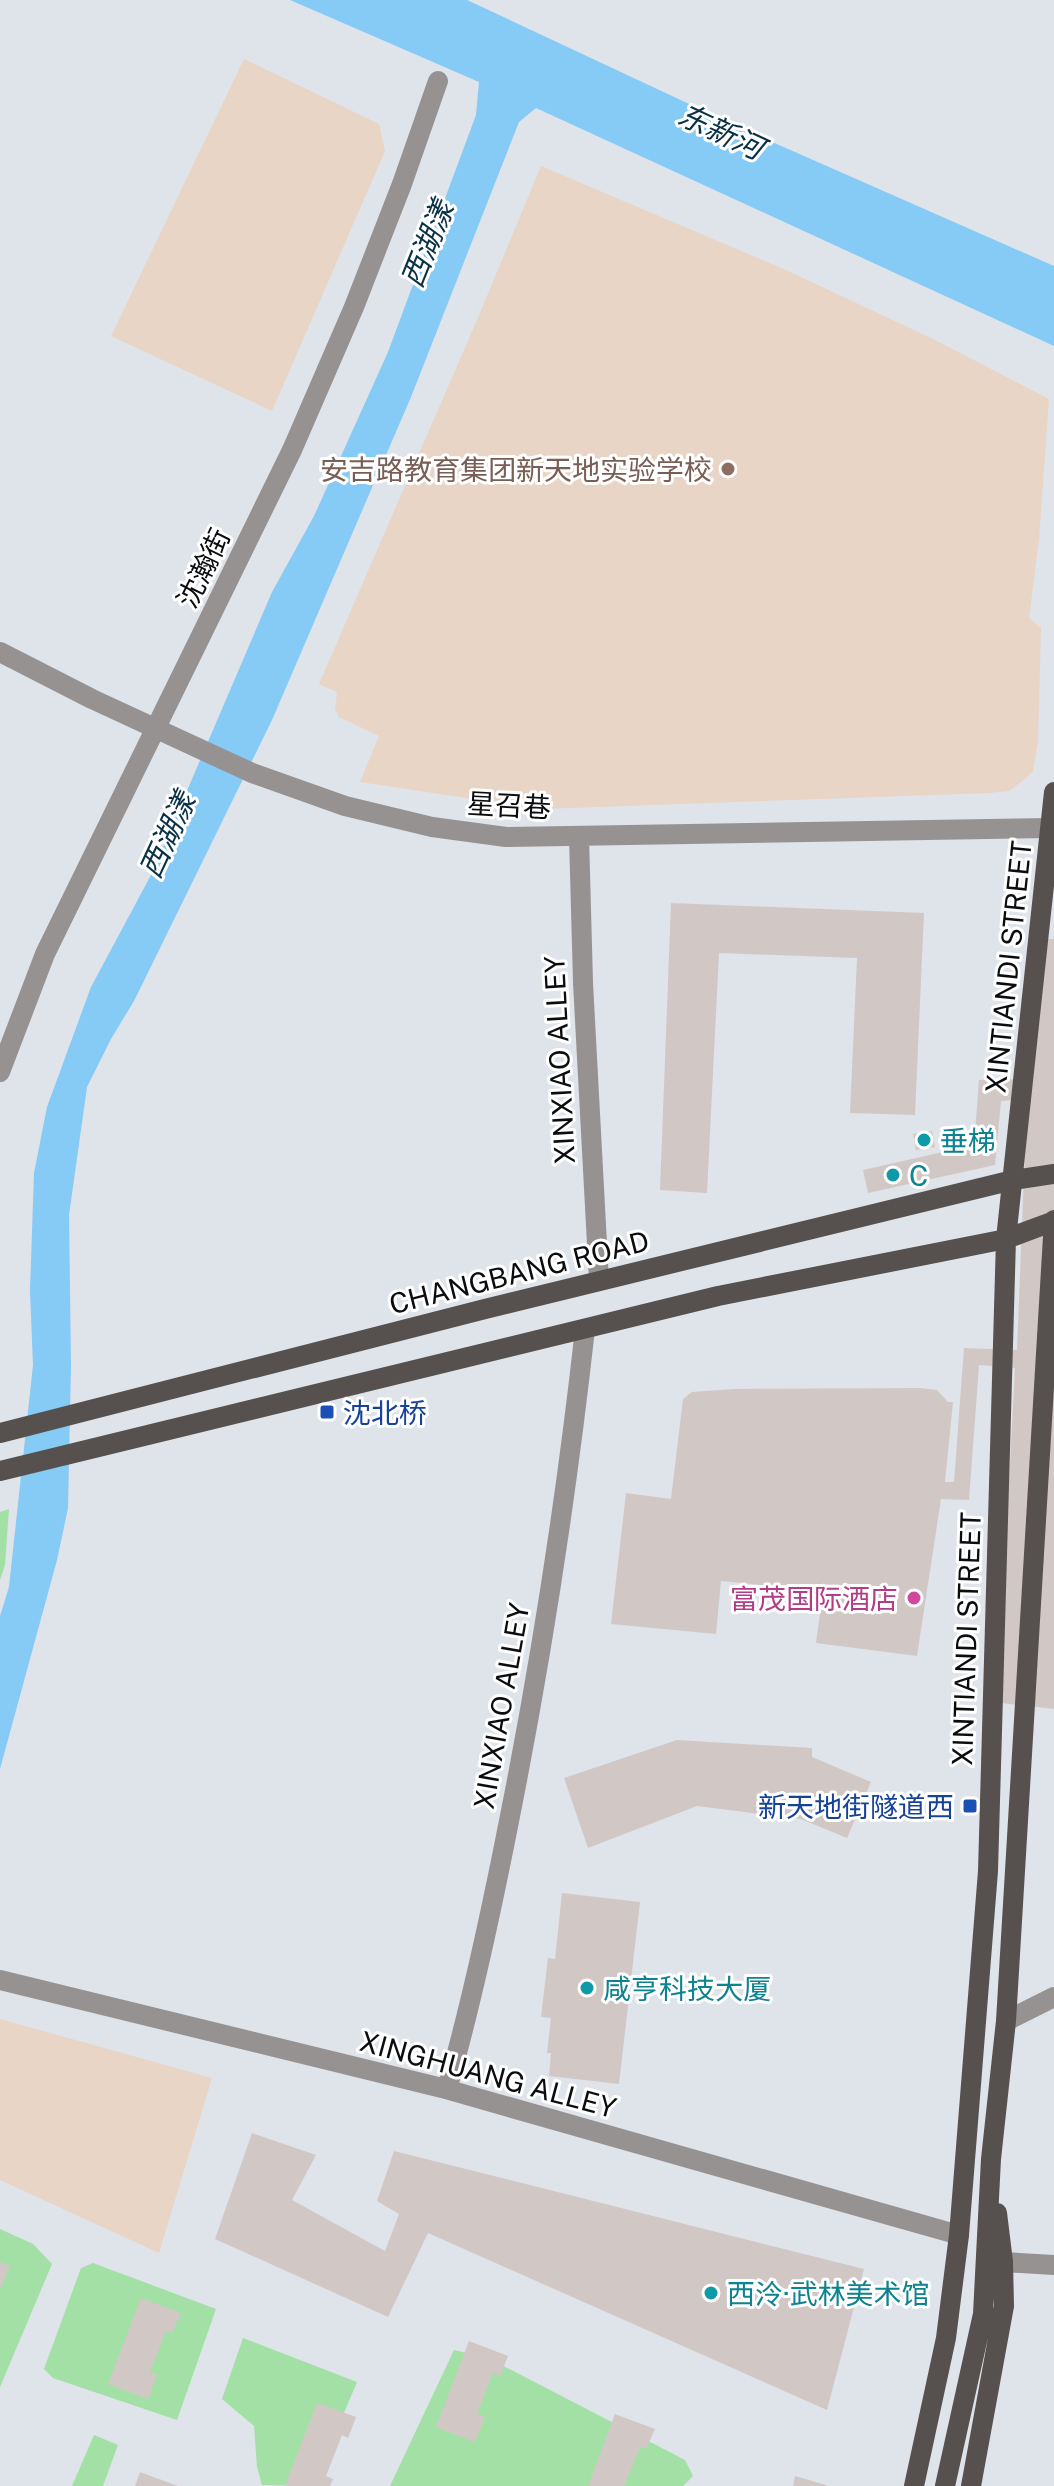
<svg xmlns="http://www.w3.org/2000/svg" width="1054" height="2486" viewBox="0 0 1054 2486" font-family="'Public Sans','Noto Sans SC',sans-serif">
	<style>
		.education { fill: #e8d5c5 }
		.green { fill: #a2e0a5 }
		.water { fill: #86caf6 }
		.building { fill: #d1c8c6 }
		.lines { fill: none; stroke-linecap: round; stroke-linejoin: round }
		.minor { stroke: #969291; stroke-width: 20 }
		.major { stroke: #56504f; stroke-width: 20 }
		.education-dot { fill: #8d6e63; stroke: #fff; stroke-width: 3 }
		.culture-dot { fill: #0f9aa8; stroke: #fff; stroke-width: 3 }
		.transit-dot { fill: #1a4fb4; stroke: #fff; stroke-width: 3 }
		.hotel-dot { fill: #d1479c; stroke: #fff; stroke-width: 3 }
		.labels { text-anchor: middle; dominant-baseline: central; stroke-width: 6; stroke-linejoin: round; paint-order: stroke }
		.education-label { font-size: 28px; fill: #785e54; stroke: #fff; text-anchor: end }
		.street-label { font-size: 28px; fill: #0a0c0e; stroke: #fff }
		.culture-label { font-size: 28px; fill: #0d838f; stroke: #fff; text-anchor: start }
		.transit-label { font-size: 28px; fill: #164399; stroke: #fff; text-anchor: start }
		.hotel-label { font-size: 28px; fill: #b23c85; stroke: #fff; text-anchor: end }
		.water-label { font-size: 30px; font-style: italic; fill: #093247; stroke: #fff }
	</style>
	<rect width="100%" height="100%" fill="#dfe3ea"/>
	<!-- education -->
	<path class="education" d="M244,59L379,124L385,151L272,411L111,336Z
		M541,166L786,270L935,340L1049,399L1039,539L1029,618L1041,628L1038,742L1033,771L1025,779L1009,791L989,793L540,809L360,782L379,736L339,717L335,709L337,692L319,684L477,320Z
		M0,2019L212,2078L159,2253L0,2180Z"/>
	<!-- green -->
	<path class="green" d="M9,1509L5,1565L0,1580V1512Z
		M0,2229L33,2244L52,2264L0,2387Z
		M93,2263L216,2309L177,2420L53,2378L44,2369L81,2268Z
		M243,2338L357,2382L313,2486L262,2485L257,2467L254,2426L222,2399Z
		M454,2350L488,2358L685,2460L693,2476L683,2486H390Z
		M94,2435L118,2445L103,2486H72Z"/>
	<!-- water -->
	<path class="water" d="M290,0H467L747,131L1054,266V346L536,108L519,122L411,397L272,720L134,1001L111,1039L87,1087L69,1215L71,1365L68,1508L57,1560L0,1769V1616L9,1587L33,1365L30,1291L34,1173L47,1107L91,987L151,875L272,592L314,516L388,352L476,115L479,82Z"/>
	<!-- building -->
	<path class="building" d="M671,903L924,913L915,1115L850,1113L857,958L719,953L707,1193L660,1190Z
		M1034,939H1054V1709L983,1701L1000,1650L1015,1368L979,1365L969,1500L941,1499L917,1656L816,1643L823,1591L721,1581L716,1634L611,1624L626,1493L671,1499L683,1399L692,1392L734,1389L920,1388L937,1390L948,1402H953L945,1482H954L964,1348L1017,1350L1027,1099L1001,1101L995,1165L868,1193L863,1170L974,1145L979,1080L1028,1079Z
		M932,1131L935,1147L916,1150L913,1134Z
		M677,1740L812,1748V1757L871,1782L847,1838L801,1819L697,1806L588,1848L564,1778Z
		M562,1893L640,1902L619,2084L549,2076L551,2053H547L551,2018L541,2017L548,1958L555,1959Z
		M252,2133L316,2155L292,2200L385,2251L399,2214L377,2201L394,2151L864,2269L827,2410L428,2233L388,2317L215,2239Z
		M0,2262L10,2266L0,2289Z
		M141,2298L181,2313L172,2333L166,2331L150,2372L157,2375L148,2399L108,2384Z
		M469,2341L508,2356L500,2376L493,2373L477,2414L485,2417L475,2442L436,2427Z
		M317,2403L356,2417L348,2438L342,2435L326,2476L333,2479L330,2486H285Z
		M615,2414L655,2429L646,2449L640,2447L624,2486H588Z
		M140,2472L178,2486H135Z
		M795,2476L826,2485V2486H793Z"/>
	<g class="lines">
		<!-- minor -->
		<path class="minor" d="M0,652L92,699L252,773L345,806L432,827L506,837L1051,828
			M579,836L583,983L599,1281
			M0,1072L45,954L292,450L354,307L402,184L438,81
			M0,1980L442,2088L959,2235
			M1006,2021L1054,1997
			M447,2089C473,1999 492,1908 510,1816C542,1655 567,1492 585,1329
			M987,2256L1003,2262L1054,2265"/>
		<!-- major -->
		<path class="major" d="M0,1433L485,1309L1013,1180L1054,1174
			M0,1471L718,1296L1006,1239L1054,1221
			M914,2486L946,2338L959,2235L988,1871L1006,1239L1054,792
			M945,2486L983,2314L991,2159L1006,2021L1054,1220
			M971,2486L1004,2306L1003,2262L997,2213"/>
	</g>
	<!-- markers -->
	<circle class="education-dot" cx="728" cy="469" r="8"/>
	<g class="culture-dot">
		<circle cx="924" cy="1140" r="8"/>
		<circle cx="893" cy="1175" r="8"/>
		<circle cx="587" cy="1988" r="8"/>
		<circle cx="711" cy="2293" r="8"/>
	</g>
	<g class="transit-dot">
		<rect x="319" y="1404" width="16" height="16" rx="4"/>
		<rect x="962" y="1798" width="16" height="16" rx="4"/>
	</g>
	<circle class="hotel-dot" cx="914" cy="1598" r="8"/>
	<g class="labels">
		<!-- education labels -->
		<g class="education-label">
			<text x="712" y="469">安吉路教育集团新天地实验学校</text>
		</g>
		<!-- street labels -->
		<g class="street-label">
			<text transform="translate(203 568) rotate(-64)">沈瀚街</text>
			<text transform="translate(509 805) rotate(3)">星召巷</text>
			<text transform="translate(1008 967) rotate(-84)">XINTIANDI STREET</text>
			<text transform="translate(559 1060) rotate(-93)">XINXIAO ALLEY</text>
			<text transform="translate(519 1272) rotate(-14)">CHANGBANG ROAD</text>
			<text transform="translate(966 1639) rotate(-88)">XINTIANDI STREET</text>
			<text transform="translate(501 1706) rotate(-80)">XINXIAO ALLEY</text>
			<text transform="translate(488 2074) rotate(15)">XINGHUANG ALLEY</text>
		</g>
		<!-- culture labels -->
		<g class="culture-label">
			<text x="940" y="1140">垂梯</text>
			<text x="909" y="1175">C</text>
			<text x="603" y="1988">咸亨科技大厦</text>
			<text x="727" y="2293">西泠·武林美术馆</text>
		</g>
		<!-- transit labels -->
		<g class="transit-label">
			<text x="343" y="1412">沈北桥</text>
			<text x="954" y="1806" text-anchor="end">新天地街隧道西</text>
		</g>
		<!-- hotel labels -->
		<g class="hotel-label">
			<text x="898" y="1598">富茂国际酒店</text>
		</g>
		<!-- water labels -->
		<g class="water-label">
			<text transform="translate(721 131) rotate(25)">东新河</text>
			<text transform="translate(427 244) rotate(-68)">西湖漾</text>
			<text transform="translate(167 835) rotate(-65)">西湖漾</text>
		</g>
	</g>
</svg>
